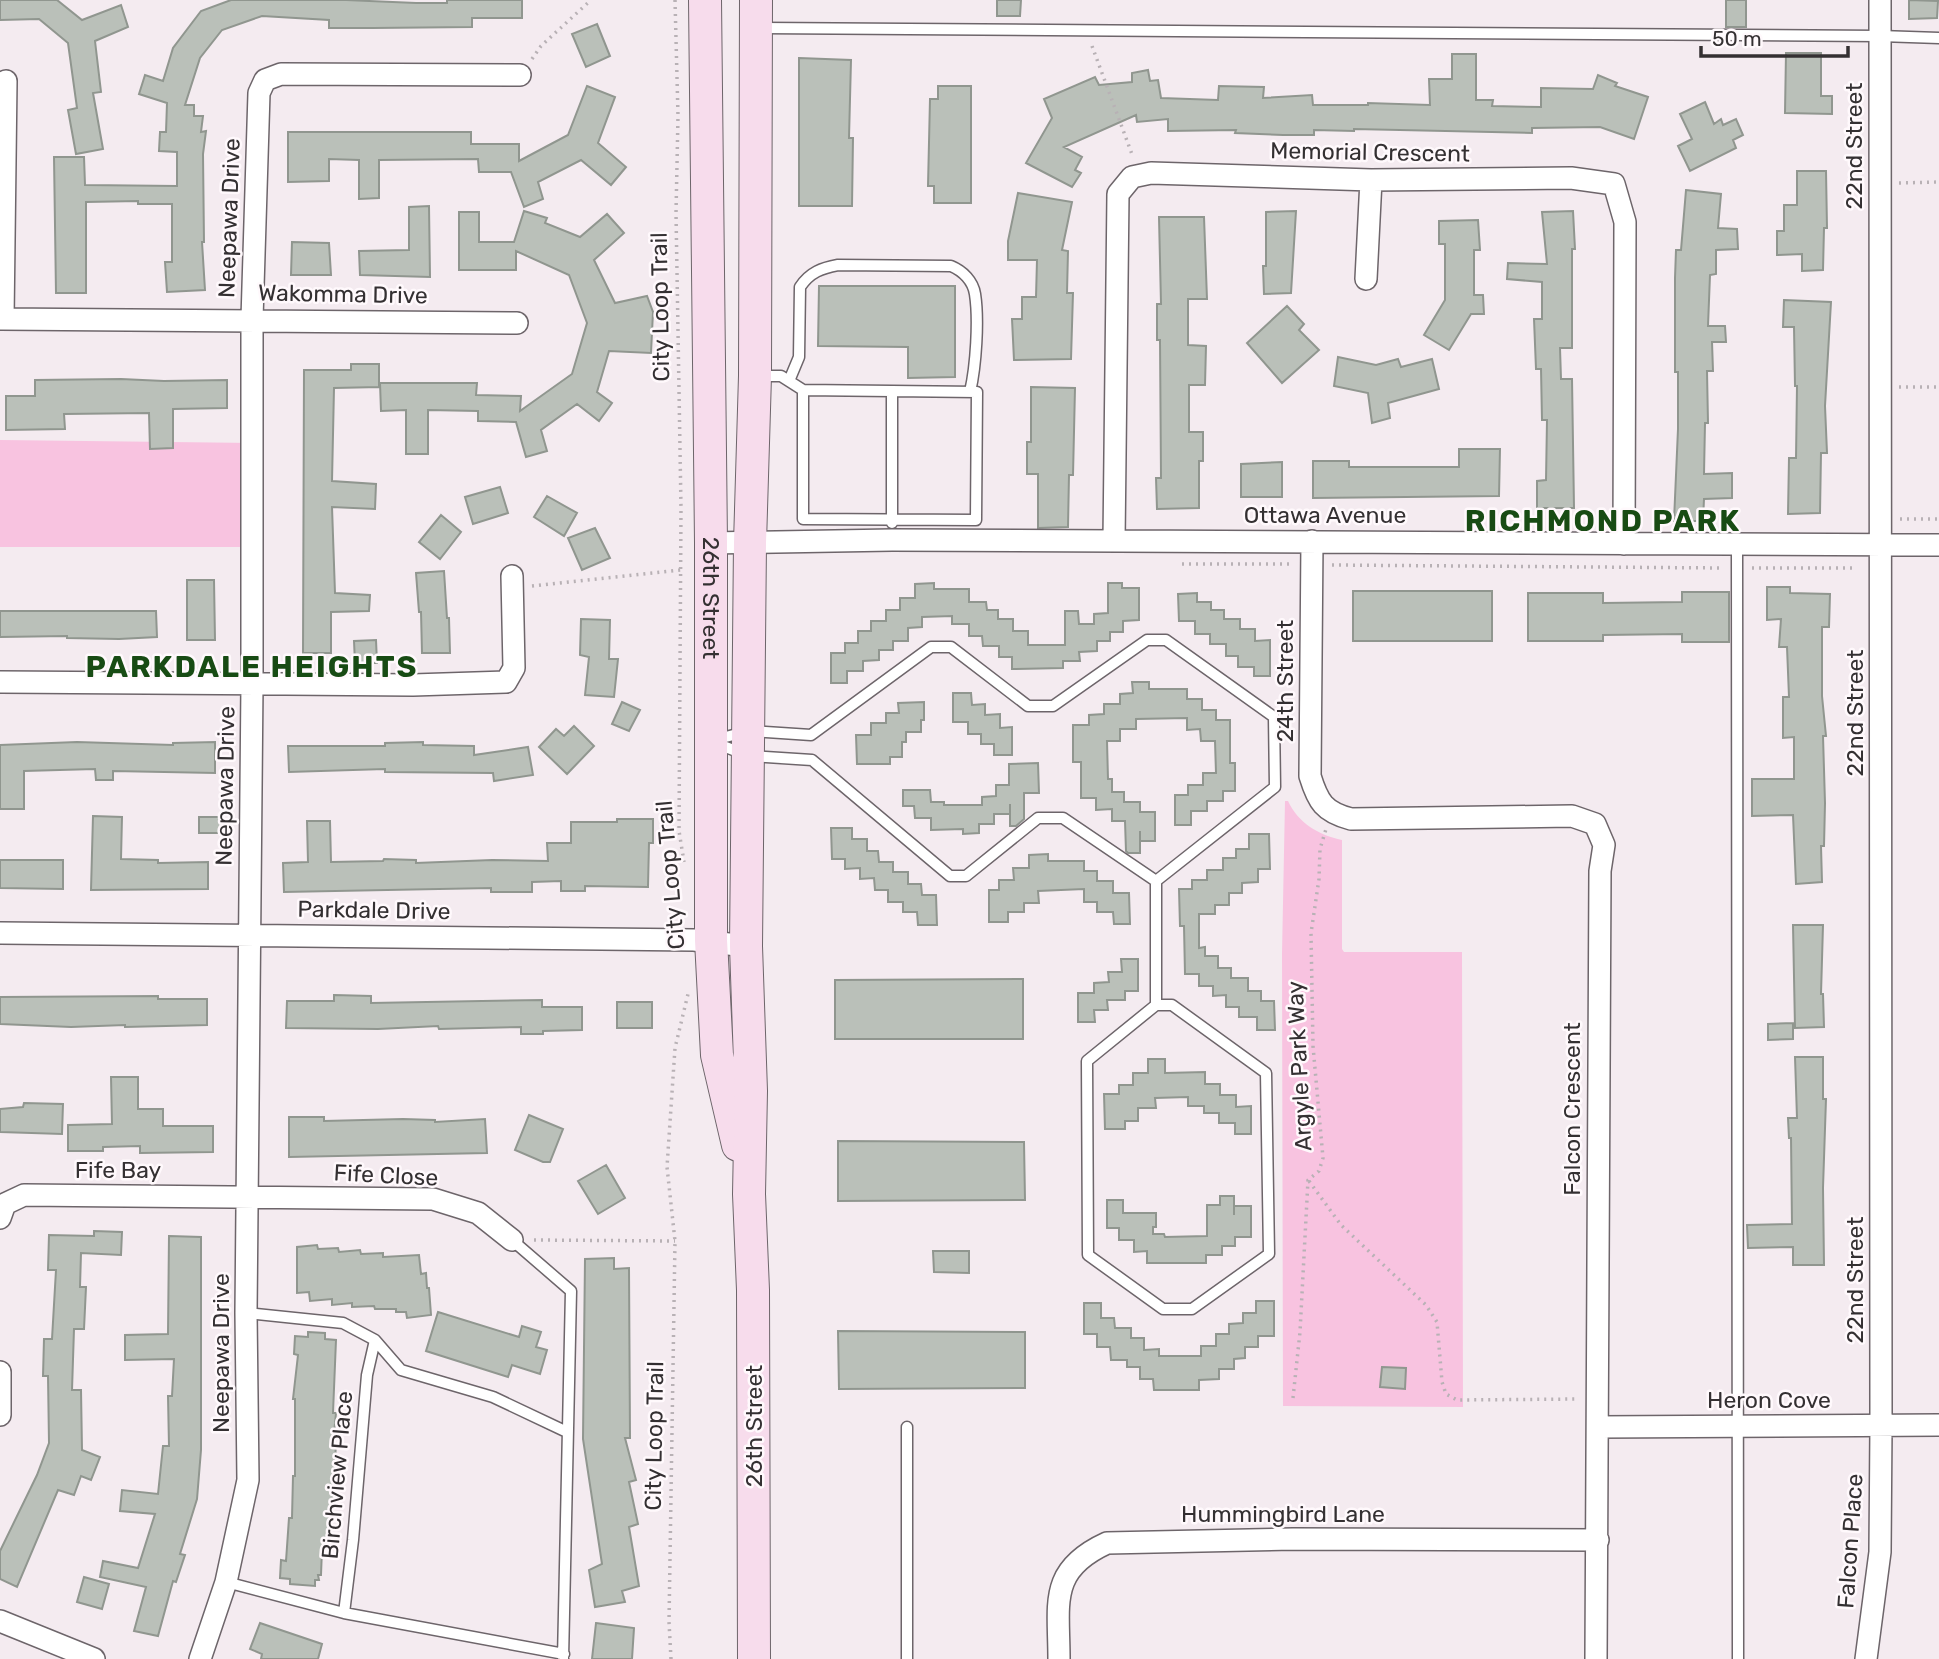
<svg xmlns="http://www.w3.org/2000/svg" width="1939" height="1659" viewBox="0 0 1939 1659" font-family="Rubik,sans-serif">
	<style>
		.green { fill: #f8c3e0 }
		.building { fill: #bac0b9; stroke: #90968f; stroke-width: 2 }
		.lines { fill: none; stroke-linecap: round; stroke-linejoin: round }
		.lane-casing { stroke: #6d656a; stroke-width: 13 }
		.street-casing { stroke: #6d656a; stroke-width: 24 }
		.secondary-casing { stroke: #6d656a; stroke-width: 34 }
		.path { stroke: #b8b1b5; stroke-width: 3.5; stroke-dasharray: 2 5; stroke-linecap: butt }
		.lane { stroke: #fff; stroke-width: 10 }
		.street { stroke: #fff; stroke-width: 21 }
		.secondary { stroke: #f7dcec; stroke-width: 32 }
		.labels { text-anchor: middle; dominant-baseline: central; stroke-width: 5; stroke-linejoin: round; paint-order: stroke }
		.street-label { font-size: 23px; fill: #343032; stroke: #fff9fc }
		.district-label { font-size: 30px; font-weight: bold; letter-spacing: 2px; fill: #184b14; stroke: #fff9fc }
	</style>
	<rect width="100%" height="100%" fill="#f4ebf0"/>
	<!-- green -->
	<path class="green" d="M0,440L255,443L254,547H0Z
		M1285,801H1288C1298,823 1319,835 1342,840V949L1344,952H1462L1463,1407L1283,1406L1282,954Z"/>
	<!-- building -->
	<path class="building" d="M0,0H57L82,20L121,5L128,27L95,41L101,92L93,93L103,149L76,154L68,110L77,108L68,43L39,19L0,20Z
		M231,0H346L416,3H447V0H522V18H472V27L373,28H329V20L262,16L222,30L200,58L185,105H194V116H203L201,132L206,131L203,154L204,242H202L205,290L167,292L165,262H172V204H138V201L86,202V293H56L54,157H84L85,185L177,186V152L159,151L160,132H166L167,103L139,94L145,75L163,81L173,48L201,11Z
		M997,0H1021L1020,16H997Z
		M1726,0H1746V27H1726Z
		M1909,0L1938,1L1937,18L1909,19Z
		M597,24L610,56L586,67L572,34Z
		M1786,53H1821V96H1832V114L1785,113Z
		M1452,54H1476V100H1493L1492,106L1541,107V88L1593,89L1598,75L1617,83L1615,86L1648,97L1634,139L1600,127L1532,128V133L1354,129V131L1314,130V135H1283L1235,133L1236,130L1168,131V119L1137,122L1136,115L1064,147L1082,157L1075,170L1081,173L1072,187L1026,163L1052,118L1044,99L1095,77L1099,85L1132,82V73L1148,70L1150,81L1158,80L1161,98L1218,100L1219,86L1264,87L1263,98L1312,95L1313,105H1368V103L1430,105L1429,79H1452Z
		M799,58L851,60L849,138H853L852,206H799Z
		M587,86L615,97L598,143L626,167L611,185L581,160L538,182L543,199L524,207L511,172H479L478,159L379,160V198L359,199V160L329,159V181L288,182V132H471V144H519V161L568,135Z
		M938,86H971V203H934V186H928L930,99H938Z
		M1705,102L1714,124L1721,119L1723,125L1736,119L1743,135L1733,140L1736,148L1690,171L1678,146L1692,139L1680,114Z
		M1797,171H1826L1827,228H1824L1823,270L1802,271V254L1777,255V231H1784V205H1797Z
		M1686,190L1721,194L1718,228L1737,229L1738,249L1716,250V274L1710,275L1708,326H1725L1726,342H1712L1713,371H1707L1708,423H1705L1704,474L1732,473V498L1704,499L1703,521H1674L1678,429V372H1675V278L1676,250H1681Z
		M1018,193L1072,202L1062,250L1068,251L1067,293H1073L1071,359L1014,360L1012,319H1022V297H1036L1037,260H1008V241Z
		M429,206L430,277L360,275L359,251L409,250V207Z
		M524,211L547,218L545,223L580,237L607,214L624,233L594,260L615,303L647,296L653,312L651,353L609,351L597,392L612,403L599,421L577,404L541,430L547,451L526,457L516,422L478,421V411L428,410V454H406V410L381,411L380,383H477L476,395L521,396L520,411L572,374L587,323L569,275L516,251V270H459V212H479V242H514Z
		M1296,211L1291,293L1264,294L1263,266H1266V212Z
		M1573,211L1575,249H1572V348H1560L1561,379H1572L1574,508H1537V481L1546,480L1547,420H1542L1541,369H1536L1534,319H1542V282L1507,279L1508,263L1547,264L1542,212Z
		M1159,217H1204L1207,299H1188V345L1206,346L1205,385H1189V432H1203V461H1199V508L1157,509L1156,478H1161L1160,340H1157V304H1161Z
		M1478,220L1480,250H1474V295H1483L1484,314H1471L1449,350L1424,335L1445,300V244H1439V221Z
		M292,242L329,243L331,275H291Z
		M819,286H955V377L908,378V347L818,346Z
		M1784,300L1831,302L1825,406L1827,453H1821L1820,513L1788,514L1789,458H1796L1797,386H1795L1794,327H1783Z
		M1287,306L1304,324L1299,330L1319,350L1282,383L1247,343Z
		M1338,357L1376,365L1398,359L1401,367L1432,359L1439,389L1388,403L1390,418L1372,423L1368,393L1334,386Z
		M351,364H379V387L334,388L332,481L376,484L375,509L332,507L335,593L370,595L369,611L331,612V653H303L304,370H351Z
		M121,379L164,381L227,380V408L173,409V448L150,449L149,413L64,414L65,429L6,430V396H35V380Z
		M1031,387L1075,388L1073,475H1069L1068,527L1038,528V474H1027V442H1031Z
		M1459,449H1500L1499,496L1313,498V461H1349V467H1459Z
		M1282,462V497H1241V464Z
		M500,487L508,513L473,524L465,497Z
		M547,496L577,513L564,536L534,517Z
		M441,515L461,532L440,559L419,542Z
		M595,528L610,558L582,570L568,538Z
		M444,571L447,618H449L450,653H422L421,612H419L416,573Z
		M187,580H214L215,640H187Z
		M934,583V589H969V602H986L987,610H998V619H1013V631H1028V645H1065V611H1078L1079,624H1094V614L1108,613V583H1122V588H1139V620L1123,621V632H1110V641H1097V651L1079,652L1080,661H1063V668L1012,669V657H999V646H983L982,636H969V624H952V616L922,617V627L908,628V641H893V650H879V660L863,661V671H847V683H831V653H845V643H858V631H871V621H886V610H900V598H915V584Z
		M1767,587H1790V593L1830,594L1829,627H1822V696L1826,736H1823L1825,803L1824,846H1821L1822,882L1796,884L1793,815L1752,816V779H1794V737L1783,738V697H1789L1787,647H1779L1781,619L1767,620Z
		M1353,591H1492V641H1353Z
		M1682,592H1729V642H1682V634L1603,635V641H1528V593H1603V603L1682,602Z
		M1197,593V602H1211V610H1224V619H1240V629H1255V641L1270,640V676H1254V667H1238V656H1226V644H1210V634H1195V621H1179L1178,594Z
		M0,611H156L157,637L119,639L67,638V636L0,637Z
		M581,619L610,620L609,659H618L614,697L585,695L589,657L580,655Z
		M376,640L377,663H355L354,641Z
		M1132,682H1149V689H1187V699H1202V710H1216V720H1230V763H1235V791H1223V801H1207V811H1191V825H1175V795H1188V785H1203V773H1216L1215,741H1201L1200,729L1187,730V718L1136,719V729H1120V741H1107L1108,779H1112V792H1124V802H1140V812H1155V841H1140V831V853H1128L1126,851L1125,821H1112V809L1096,810V798H1081V762H1073V725H1089V715L1104,714V704H1120V694L1133,693Z
		M953,693H971L972,705L985,704V715L1000,714V728L1012,727V755H994V744H981V734H968V722H953Z
		M622,702L640,710L629,731L612,724Z
		M924,702V720H921V732H906V742H902V757H890V764H857L856,735H871V723H886V713H899L898,703Z
		M574,726L594,746L567,774L539,747L556,729L564,736Z
		M77,742L173,745V743L215,742V773L113,771V780H96L95,769L24,771V809H0V745Z
		M423,742V745L474,746V755L528,747L533,775L494,781L493,773L385,772V769L289,772L288,746H385V743Z
		M1038,763L1039,793H1024V819L1016,826H1010V804V814H994V824H979V833L963,834V829L931,830V818H915L914,806H903V790H930L931,802H944V805H982V797L996,796V785H1009V764Z
		M93,816L122,817L121,859L158,860V863L208,862V889L91,890Z
		M199,817H223L224,833H199Z
		M617,819H653V843H649L648,887L585,886V891H561V881L532,882V892H491V888L284,892L283,863L308,862L307,821H330L331,862L383,861L384,859L416,860V863L492,860L548,861L547,843H571V822H617Z
		M831,828H852V839H867V851H878L879,862H893V872H908V884H921L922,895H936L937,925H918L917,912H903V902H888V890H875L874,878L860,879V868L845,869V859H832Z
		M1249,834H1269L1270,869H1258V882L1242,883V893H1229V905H1215V914H1199V948L1205,947V956H1218V968H1231V978H1248V991H1261V1001H1274L1275,1030H1257V1017H1239V1007H1226V995L1213,996V986H1199V974H1185L1184,926H1180L1179,889H1192V880H1207V870H1223V858H1236V849H1249Z
		M1048,854V861H1084V871H1097V881H1113V893H1129L1130,924H1114L1113,912H1097V902H1084V889L1038,891L1039,903H1024V912H1008V922H989V890H999V880H1014L1013,868H1029V855Z
		M0,860H63V889L0,888Z
		M1793,925H1823L1821,994H1823L1824,1027L1795,1028Z
		M1121,959H1138V991H1125V1000H1107L1108,1010H1094L1095,1022H1078V993H1094V983L1109,982L1108,972H1122Z
		M1023,979V1039H835V980Z
		M334,995L371,996V1003L542,1000V1007H582V1030L543,1031V1034H521V1027L439,1029L438,1026L378,1029L286,1028L287,1001H334Z
		M158,996V999H207V1025L125,1027V1025L71,1027L0,1024V997Z
		M617,1002H652V1028H617Z
		M1793,1023V1039L1768,1040V1024Z
		M1795,1057H1823V1099H1826L1823,1188L1824,1265H1793V1247L1748,1248L1747,1225L1792,1224L1791,1138H1789L1788,1118H1797Z
		M1148,1059H1165V1073L1205,1072V1084H1220V1095H1236V1107L1251,1106V1134H1235V1123H1219V1113H1204V1106H1188V1097L1155,1098L1156,1108H1138V1121H1125V1129H1105L1104,1094H1119V1085H1133V1073H1148Z
		M111,1077H138V1109H163V1126H213V1152L140,1153V1146L103,1147V1151H68V1125L112,1124Z
		M24,1103L63,1104L62,1134L0,1132V1109L23,1107Z
		M529,1115L563,1129L550,1162H543L515,1150Z
		M289,1117H324V1121L403,1119L435,1120V1122L485,1119L487,1153L289,1157Z
		M838,1141L1024,1142L1025,1200L838,1201Z
		M606,1165L625,1198L598,1214L578,1181Z
		M1220,1196H1234V1215V1206H1251V1237H1235V1246H1222V1255H1206V1263H1147V1251L1134,1252V1240H1119V1228H1107V1200H1123V1213H1156V1227H1153V1234H1164L1165,1237L1207,1236V1205H1220Z
		M94,1231L122,1232L121,1255L81,1253L80,1287H86L84,1329H74L72,1390H81L82,1450L100,1457L91,1480L81,1476L74,1495L58,1490L17,1587L0,1579V1551L37,1475L49,1443L48,1376H43L44,1339H52L56,1270H48L49,1235L94,1236Z
		M169,1236L201,1237V1450L197,1499L180,1554L185,1555L176,1582L173,1581L158,1636L134,1631L146,1587L100,1577L103,1561L138,1568L155,1514L120,1511L122,1490L158,1494L163,1446H169L168,1396H172L174,1359L125,1360V1335L168,1334Z
		M317,1245L318,1249L338,1248L339,1252L360,1250L361,1254L383,1253V1257L419,1255L421,1274L426,1273L427,1288H429L431,1315L407,1318L406,1312H396V1309H375L374,1306L352,1307V1303L332,1305V1299L310,1301L309,1292L297,1293V1247Z
		M933,1251H969V1273L934,1272Z
		M614,1258V1269L629,1268L630,1438H625L636,1480L629,1482L638,1524L629,1527L639,1586L622,1591L625,1602L595,1607L589,1570L602,1564L583,1439L585,1259Z
		M1256,1301H1274V1336H1258V1347H1245V1358L1234,1359V1369H1219V1379L1199,1380V1390H1154L1153,1379H1140V1367H1127V1360H1111L1110,1347H1097V1334H1084V1303H1101V1318H1114L1115,1328H1131V1338H1144V1350L1159,1349V1356H1201V1346H1216V1334H1229V1324L1243,1323V1313H1256Z
		M438,1312L519,1337L522,1326L541,1332L536,1347L547,1350L540,1374L512,1365L508,1377L426,1351Z
		M838,1331L1025,1332V1388L839,1389Z
		M308,1332L325,1333V1339L336,1340L333,1413H336L333,1444H336L332,1507H329L328,1550L322,1549L321,1575H318L319,1580H315V1586L290,1584V1579L280,1578L281,1560L286,1561L289,1518H292L293,1476H295V1399H293L298,1355L294,1354L295,1336L308,1337Z
		M1382,1367L1406,1368L1405,1389L1380,1387Z
		M84,1577L109,1584L102,1609L77,1602Z
		M260,1623L322,1644L318,1659H261L262,1654L250,1649Z
		M596,1623L634,1628L632,1659H592Z"/>
	<g class="lines">
		<!-- lane casing -->
		<g class="lane-casing">
			<path id="lane" d="M759,28L1880,36L1939,38
				M758,376H781L803,390L892,391V523
				M789,381L799,357L800,287C810,272 822,268 838,265L951,266C963,271 973,281 975,294C979,320 976,366 970,392
				M803,390V519L976,520L977,392L892,391
				M1737,545L1738,1659
				M1147,640H1166L1274,717L1275,787L1156,881L1063,818H1038L966,876H950L812,760L749,756L710,741L749,731L811,735L931,647H951L1028,706H1053Z
				M1156,881V1005L1087,1061L1088,1255L1163,1309H1192L1269,1254L1266,1073L1172,1005H1156
				M512,1240L571,1291L563,1659
				M246,1313L343,1323L375,1340L401,1370L493,1397L567,1432
				M907,1427V1659
				M226,1582L344,1613L564,1654
				M344,1613L353,1540L367,1375L375,1340"/>
		</g>
		<!-- street casing -->
		<g class="street-casing">
			<path id="street" d="M1366,279L1371,180
				M0,319L517,323
				M3,319L6,81
				M1114,541L1118,194L1132,177L1151,173L1371,180L1571,178L1614,184L1625,222L1624,544
				M1312,541L1310,776C1318,802 1324,812 1351,819L1572,816L1595,824L1604,845L1600,871L1596,1659
				M711,543L892,540L1939,545
				M0,682L413,685L506,682L514,668L512,576
				M0,933L694,940L746,946
				M0,1218L5,1204L24,1195L433,1199L478,1213L512,1240
				M0,1372V1415
				M1599,1427L1939,1425
				M0,1621L94,1659
				M200,1659L226,1582L248,1480L246,1313L252,684V319L259,93L265,80L281,74L520,75
				M1059,1659C1059,1603 1048,1570 1107,1543L1293,1539L1598,1540
				M1866,1659L1880,1552L1881,1426L1880,0"/>
		</g>
		<!-- secondary casing -->
		<g class="secondary-casing">
			<g id="secondary">
				<path id="s1" d="M705,0L711,543V940L717,1055L738,1145"/>
				<path d="M754,1659L753,1290L749,1194L751,1091L746,946L750,543L755,376L756,0"/>
			</g>
		</g>
		<!-- path -->
		<path class="path" d="M675,0L678,116L676,213L681,508L679,831L684,862
			M1092,46L1133,157
			M532,59L541,46L591,0
			M1899,183L1939,182
			M1899,387H1939
			M1900,519H1939
			M1182,564H1293
			M1332,565L1723,568
			M1752,568H1857
			M532,586L681,570
			M1309,1181L1341,1225L1426,1305L1437,1322L1442,1382L1446,1394L1457,1400L1579,1399
			M534,1240L675,1241
			M1293,1398L1300,1332L1308,1180L1319,1171L1323,1158L1313,1046L1311,933L1319,879L1320,849L1326,829
			M671,1659L669,1622L675,1241L667,1167L675,1048L688,994"/>
		<!-- lane -->
		<use href="#lane" class="lane"/>
		<!-- street -->
		<use href="#street" class="street"/>
		<!-- secondary -->
		<use href="#secondary" class="secondary"/>
	</g>
	<g class="labels">
		<!-- street labels -->
		<g class="street-label">
			<text transform="translate(1854 146) rotate(-90)">22nd Street</text>
			<text transform="translate(1370 152) rotate(1)">Memorial Crescent</text>
			<text transform="translate(229 218) rotate(-88)">Neepawa Drive</text>
			<text transform="translate(343 294) rotate(1)">Wakomma Drive</text>
			<text transform="translate(660 307) rotate(-91)">City Loop Trail</text>
			<text x="1325" y="515">Ottawa Avenue</text>
			<text stroke="none"><textPath href="#s1" startOffset="598">26th Street</textPath></text>
			<text transform="translate(1285 681) rotate(-90)">24th Street</text>
			<text transform="translate(1855 713) rotate(-90)">22nd Street</text>
			<text transform="translate(225 786) rotate(-89)">Neepawa Drive</text>
			<text transform="translate(670 875) rotate(-95)">City Loop Trail</text>
			<text transform="translate(374 910) rotate(1)">Parkdale Drive</text>
			<text transform="translate(1299 1066) rotate(-93)">Argyle Park Way</text>
			<text transform="translate(1572 1109) rotate(-90)">Falcon Crescent</text>
			<text x="118" y="1170">Fife Bay</text>
			<text transform="translate(386 1175) rotate(3)">Fife Close</text>
			<text transform="translate(1855 1280) rotate(-90)">22nd Street</text>
			<text transform="translate(221 1353) rotate(-90)">Neepawa Drive</text>
			<text x="1769" y="1400">Heron Cove</text>
			<text transform="translate(754 1426) rotate(-90)">26th Street</text>
			<text transform="translate(654 1436) rotate(-89)">City Loop Trail</text>
			<text transform="translate(337 1475) rotate(-85)">Birchview Place</text>
			<text x="1283" y="1514">Hummingbird Lane</text>
			<text transform="translate(1850 1541) rotate(-86)">Falcon Place</text>
		</g>
		<!-- district labels -->
		<g class="district-label">
			<text x="1603" y="521">RICHMOND PARK</text>
			<text x="252" y="667">PARKDALE HEIGHTS</text>
		</g>
	</g>
	<!-- scale -->
	<path d="M1701 46v10h147v-10" fill="none" stroke="#343032" stroke-width="3.5"/>
	<text x="1712" y="46" font-size="21" fill="#343032" stroke="#fff9fc" stroke-width="5" paint-order="stroke">50 m</text>
</svg>
